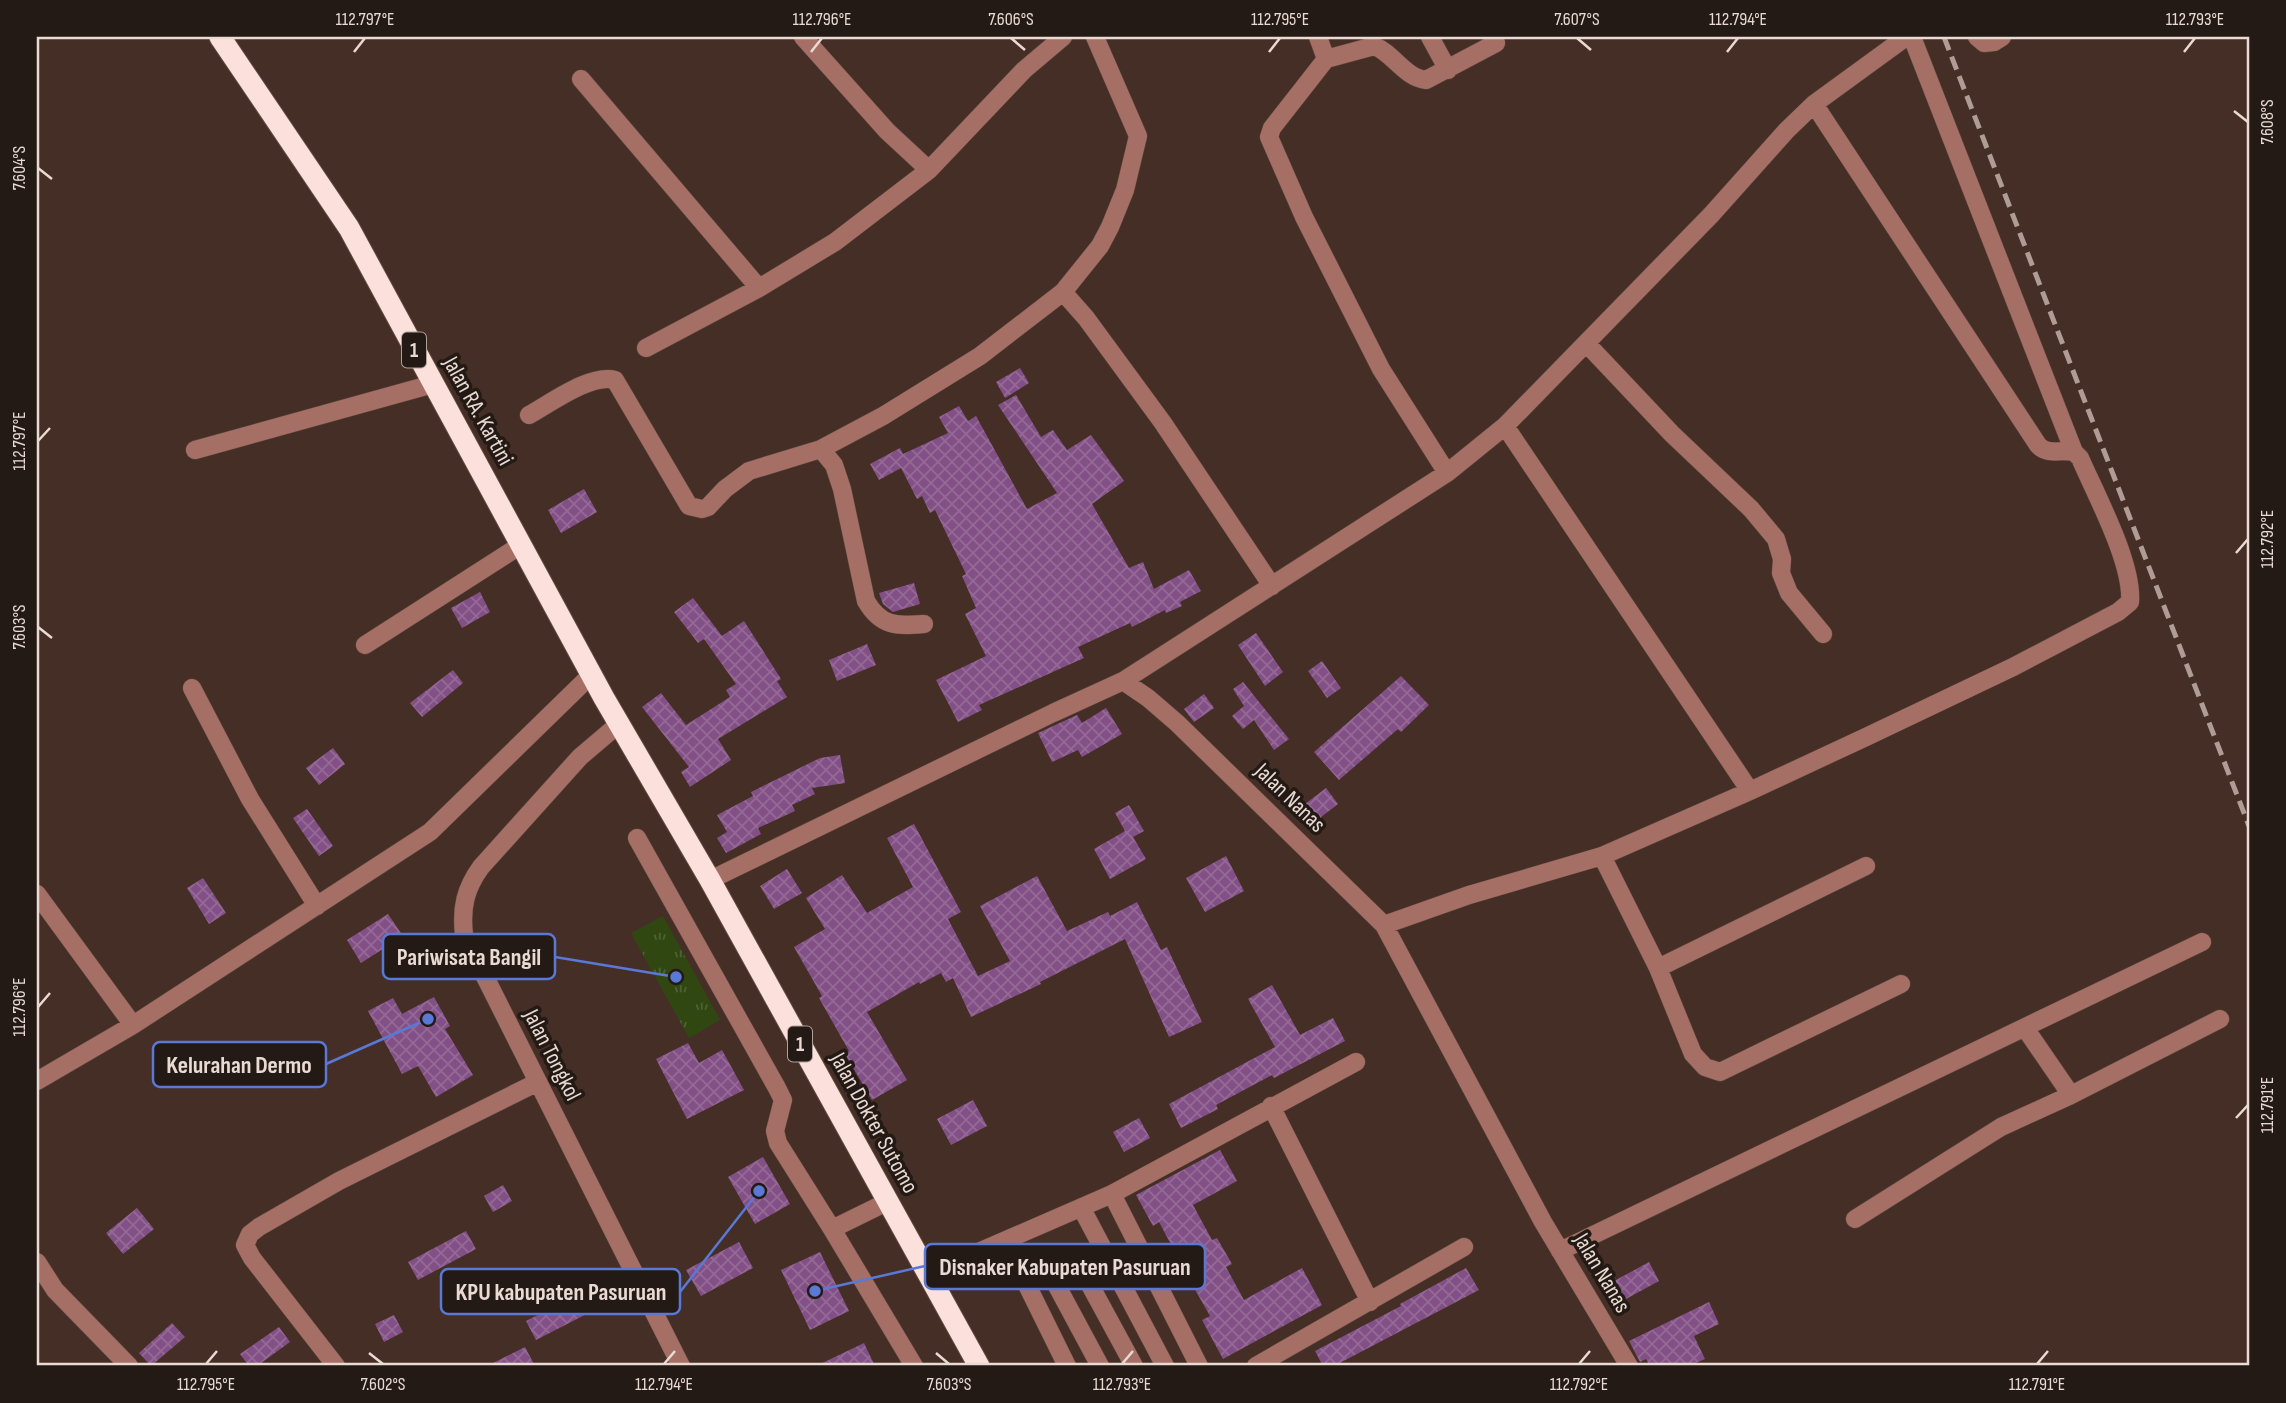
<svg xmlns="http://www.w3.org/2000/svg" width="2286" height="1403" viewBox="0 0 2286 1403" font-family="'Sofia Sans Condensed',sans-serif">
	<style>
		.grass { fill: url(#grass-tufts) }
		.building { fill: url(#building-cross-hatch) }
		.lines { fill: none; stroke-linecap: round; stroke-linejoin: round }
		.minor-casing { stroke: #5f4a41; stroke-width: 19 }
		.highway-casing { stroke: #5f4a41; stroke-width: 23 }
		.minor { stroke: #a66f65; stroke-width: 18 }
		.highway { stroke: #fce0db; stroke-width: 21 }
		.rail { stroke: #ae9c95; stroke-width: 5; stroke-dasharray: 14 7; stroke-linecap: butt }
		.ticks { fill: none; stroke: #e9dad3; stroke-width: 2.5 }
		.labels { text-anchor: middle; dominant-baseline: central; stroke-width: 7; stroke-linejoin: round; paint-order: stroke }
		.shield { fill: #241a15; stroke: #aea09a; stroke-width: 2 }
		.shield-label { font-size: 21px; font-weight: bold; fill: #e9dad3 }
		.street-label { font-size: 23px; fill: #e9dad3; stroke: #241a15 }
		.leader { fill: none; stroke: #5a78d6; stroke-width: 2.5 }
		.callout-dot { fill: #5a78d6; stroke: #241a15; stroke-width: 2.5 }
		.callout { fill: #241a15; stroke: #5a78d6; stroke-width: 2.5 }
		.callout-label { font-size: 24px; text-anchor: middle; font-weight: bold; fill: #e9dad3 }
		.neatline { fill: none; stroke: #e9dad3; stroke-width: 2.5 }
		.ticks-label { font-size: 18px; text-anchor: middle; fill: #e9dad3 }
	</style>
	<defs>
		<pattern id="grass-tufts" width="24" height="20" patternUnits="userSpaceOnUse" patternTransform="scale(1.75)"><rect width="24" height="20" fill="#314712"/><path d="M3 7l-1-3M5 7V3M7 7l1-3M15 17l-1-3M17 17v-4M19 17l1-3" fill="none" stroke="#4f6134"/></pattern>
		<pattern id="building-cross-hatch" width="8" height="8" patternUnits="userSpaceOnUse" patternTransform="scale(1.75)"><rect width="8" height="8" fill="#825086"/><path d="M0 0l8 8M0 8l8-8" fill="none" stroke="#946996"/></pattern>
	</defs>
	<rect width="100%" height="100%" fill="#452e25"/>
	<!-- grass -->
	<path class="grass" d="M663,916L720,1020L689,1038L631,933Z"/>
	<!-- building -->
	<path class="building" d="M1020,368L1029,383L1005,398L996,382Z
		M1016,395L1041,437L1053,430L1067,450L1091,435L1124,481L1092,504L1129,568L1143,562L1154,589L1189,570L1201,591L1180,602L1182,606L1166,613L1165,610L1132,627L1130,623L1078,647L1084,658L979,705L982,710L958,722L936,680L986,656L965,614L976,608L962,576L966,574L935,510L930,513L922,496L917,499L901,468L879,480L870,464L900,448L903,454L948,433L939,417L959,406L968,421L976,416L1027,509L1057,493L998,405Z
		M584,489L597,512L561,533L548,510Z
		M914,583L920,604L893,612L883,604L879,593Z
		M480,592L490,612L462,628L451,608Z
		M693,598L722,636L744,621L781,679L777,681L787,697L718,739L731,760L690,787L681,772L689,767L642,707L661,693L686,725L730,697L726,690L736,684L704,639L698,643L674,612Z
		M1256,633L1283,672L1265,686L1238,645Z
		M867,644L876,665L837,681L829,660Z
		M1322,661L1341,688L1327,698L1308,671Z
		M453,670L463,683L422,717L410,703Z
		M1401,676L1429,705L1401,732L1398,729L1339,780L1314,752Z
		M1243,682L1289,739L1274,750L1254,720L1243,729L1232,716L1244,706L1233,689Z
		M1204,694L1214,708L1194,722L1184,709Z
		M1106,708L1122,734L1082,757L1078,750L1052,762L1038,733L1077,715L1082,723Z
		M333,748L345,764L319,785L306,768Z
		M840,755L845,783L812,788L815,794L792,805L795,811L758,828L761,834L726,853L717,838L727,832L717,815L753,796L751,792L820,758Z
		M1326,788L1338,804L1308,827L1296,811Z
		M1129,805L1144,831L1133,837L1146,859L1110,879L1094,849L1125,831L1115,813Z
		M307,809L333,846L319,856L293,818Z
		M914,824L961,912L948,919L978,976L1010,961L980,906L1037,876L1067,931L1108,912L1110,916L1137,902L1161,950L1167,947L1202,1022L1169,1037L1125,939L1040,982L1041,984L971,1017L953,978L946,982L941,973L920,984L919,982L867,1012L907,1080L872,1100L845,1054L849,1051L819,998L822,996L794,947L825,929L806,898L842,875L867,913L913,887L887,838Z
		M1226,856L1244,891L1205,912L1186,878Z
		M787,869L802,893L774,909L760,886Z
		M203,878L226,913L209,924L187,888Z
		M388,914L403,936L361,963L347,940Z
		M1272,985L1300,1035L1333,1018L1345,1041L1274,1078L1272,1075L1216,1105L1218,1109L1181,1128L1169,1104L1275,1047L1248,999Z
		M434,997L450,1026L445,1029L473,1075L436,1097L418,1066L402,1074L368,1011L393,998L402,1014Z
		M688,1043L699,1063L722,1050L744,1090L687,1119L656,1059Z
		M973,1100L987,1126L951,1145L937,1119Z
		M1139,1118L1150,1138L1124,1152L1113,1132Z
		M1220,1150L1237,1181L1193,1205L1212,1240L1217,1238L1232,1264L1226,1267L1244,1300L1302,1268L1322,1305L1223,1359L1202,1320L1210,1316L1189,1279L1172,1288L1164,1272L1181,1263L1159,1222L1153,1226L1136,1195Z
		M763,1157L790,1204L755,1224L728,1177Z
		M503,1185L512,1201L493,1212L484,1196Z
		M137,1208L154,1229L123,1254L106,1233Z
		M466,1231L476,1249L418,1280L408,1262Z
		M739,1242L753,1268L701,1296L686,1270Z
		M820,1252L849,1311L810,1330L781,1270Z
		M1649,1262L1659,1281L1615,1305L1605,1286Z
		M1466,1268L1479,1290L1334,1366H1323L1315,1351L1401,1306L1400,1304Z
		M602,1282L612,1301L536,1340L526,1321Z
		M1709,1302L1719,1324L1694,1336L1705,1359L1689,1366H1650L1646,1359L1640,1362L1629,1341Z
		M394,1315L403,1332L384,1342L375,1324Z
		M172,1323L185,1337L151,1366L139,1353Z
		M279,1327L290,1342L257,1366H249L240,1354Z
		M864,1343L875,1366H816Z
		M525,1347L535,1366H487Z"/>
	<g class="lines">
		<!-- minor casing -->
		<g class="minor-casing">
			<path id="minor" d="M803,37L887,131L929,170
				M1318,37L1326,59
				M1430,37L1448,70
				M1977,37L1984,43L1994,42L2002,37
				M581,79L759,288
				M1814,104L2038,445C2047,456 2062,449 2074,452
				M1063,292L1086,318L1163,423L1272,586
				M1586,343L1672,434L1751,509L1776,539L1782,559L1781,573L1789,593L1823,634
				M646,348L759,288L835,242L929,170L1024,70L1063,37
				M529,415C551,403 591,373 615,380L689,506L702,509L708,507L725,489L749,471L821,449L883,416L980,356L1063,292L1100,246L1110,227L1125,190L1138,136L1095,37
				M1505,426L1750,791
				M821,449L834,465L842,489L866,601C881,627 897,626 924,624
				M195,450L433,384
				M1447,473L1381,369L1304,217L1269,137L1272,128L1326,59L1374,46C1392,52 1405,78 1426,80L1496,43
				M365,645L521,545
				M1123,681L1447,473L1505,426L1711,215L1787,130L1814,104L1906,37
				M192,688L250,799L317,906
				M620,723L580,757L481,867C465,889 461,908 464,935L681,1366
				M637,838L777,1088L783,1100L775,1131L778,1143L832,1229
				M1602,856L1658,968L1693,1054L1705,1067L1720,1072L1901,984
				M710,880L1053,713L1123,681L1148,698L1177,723L1384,925L1543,1222L1629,1366
				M37,894L133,1025
				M1384,925L1469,895L1602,856L1750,791L1866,737L2013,667L2118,612L2130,602C2133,563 2096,495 2080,458L2074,452L1912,37
				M1658,968L1866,866
				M37,1081L133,1025L430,832L592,674
				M2071,1095L2220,1019
				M1271,1106L1370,1302
				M1112,1194L1199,1366
				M887,1202L832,1229L914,1366
				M1082,1209L1165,1366
				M1855,1219L2001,1127L2071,1095L2025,1028
				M1560,1251L2202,942
				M37,1262L55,1290L129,1366
				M1050,1273L1100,1366
				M928,1274L1112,1194L1356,1062
				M336,1366L252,1258L245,1245L250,1234L259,1227L339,1181L538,1082
				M1067,1366L1028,1287L1032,1282L1077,1261L1134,1366
				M1256,1366L1464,1247"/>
		</g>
		<!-- highway casing -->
		<g class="highway-casing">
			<path id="highway" d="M220,37L349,228L604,698L710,880L979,1366"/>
		</g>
		<!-- minor -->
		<use href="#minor" class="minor"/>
		<!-- highway -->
		<use href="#highway" class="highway"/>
		<!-- rail -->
		<path class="rail" d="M1944,37L2249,826"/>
	</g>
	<!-- ticks -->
	<path class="ticks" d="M1011,38L1025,50M1577,38L1591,50M354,52L365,38M811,52L822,38M1269,52L1280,38M1727,52L1738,38M2184,52L2195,38M2234,111L2248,122M38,168L52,179M38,441L50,428M2236,553L2248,539M38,627L52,638M38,1007L50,993M2236,1118L2248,1105M369,1353L383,1364M936,1353L949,1364M206,1364L217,1351M664,1364L675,1351M1122,1364L1133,1351M1579,1364L1590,1351M2037,1364L2048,1351"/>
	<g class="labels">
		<!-- shield labels -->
		<g class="shield">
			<rect x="402" y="332.5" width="24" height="35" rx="5"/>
			<rect x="788" y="1026.5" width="24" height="35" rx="5"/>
		</g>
		<g class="shield-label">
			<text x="414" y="350">1</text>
			<text x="800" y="1044">1</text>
		</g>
		<!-- street labels -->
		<g class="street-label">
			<text transform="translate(478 411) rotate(61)">Jalan RA. Kartini</text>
			<text transform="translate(1290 798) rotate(44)">Jalan Nanas</text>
			<text transform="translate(552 1055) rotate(63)">Jalan Tongkol</text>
			<text transform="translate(874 1123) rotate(61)">Jalan Dokter Sutomo</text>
			<text transform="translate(1602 1273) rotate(59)">Jalan Nanas</text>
		</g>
	</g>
	<!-- callouts -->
	<path class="leader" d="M676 977L555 957M428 1019L326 1064M815 1291L925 1266M759 1191L680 1292"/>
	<g class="callout-dot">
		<circle cx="676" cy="977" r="7"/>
		<circle cx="428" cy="1019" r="7"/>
		<circle cx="815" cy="1291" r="7"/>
		<circle cx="759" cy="1191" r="7"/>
	</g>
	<g class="callout">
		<rect x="383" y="934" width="172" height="45" rx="7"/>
		<rect x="153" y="1042" width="173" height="45" rx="7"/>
		<rect x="925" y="1244" width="280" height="45" rx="7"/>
		<rect x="441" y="1269" width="239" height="45" rx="7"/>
	</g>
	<g class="callout-label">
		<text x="469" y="965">Pariwisata Bangil</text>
		<text x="239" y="1073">Kelurahan Dermo</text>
		<text x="1065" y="1275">Disnaker Kabupaten Pasuruan</text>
		<text x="561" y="1300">KPU kabupaten Pasuruan</text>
	</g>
	<!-- border -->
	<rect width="2286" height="1403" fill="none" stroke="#241a15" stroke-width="77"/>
	<rect x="38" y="38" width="2210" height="1326" class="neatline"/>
	<g class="ticks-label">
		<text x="365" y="25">112.797°E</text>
		<text x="822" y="25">112.796°E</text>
		<text x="1011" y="25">7.606°S</text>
		<text x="1280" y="25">112.795°E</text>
		<text x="1577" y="25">7.607°S</text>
		<text x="1738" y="25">112.794°E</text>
		<text x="2195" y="25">112.793°E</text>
		<text transform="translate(2267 122) rotate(-90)" y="6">7.608°S</text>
		<text transform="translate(19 168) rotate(-90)" y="6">7.604°S</text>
		<text transform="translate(19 441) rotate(-90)" y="6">112.797°E</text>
		<text transform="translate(2267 539) rotate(-90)" y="6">112.792°E</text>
		<text transform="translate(19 627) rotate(-90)" y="6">7.603°S</text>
		<text transform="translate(19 1007) rotate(-90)" y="6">112.796°E</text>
		<text transform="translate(2267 1105) rotate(-90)" y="6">112.791°E</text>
		<text x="206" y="1390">112.795°E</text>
		<text x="383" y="1390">7.602°S</text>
		<text x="664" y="1390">112.794°E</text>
		<text x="949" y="1390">7.603°S</text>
		<text x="1122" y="1390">112.793°E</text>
		<text x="1579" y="1390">112.792°E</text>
		<text x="2037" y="1390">112.791°E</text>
	</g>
</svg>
